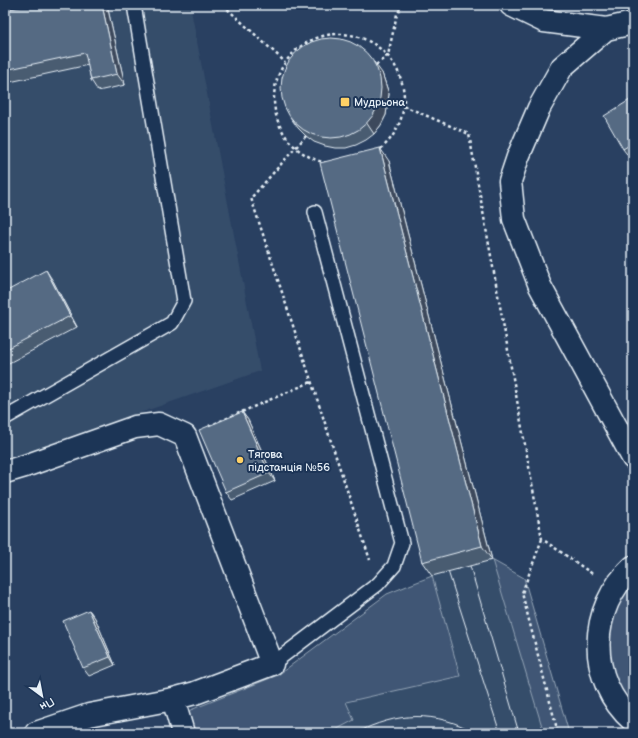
<svg xmlns="http://www.w3.org/2000/svg" width="638" height="738" viewBox="0 0 638 738" font-family="'Balsamiq Sans',sans-serif">
	<style>
		.built { fill: #364d6b }
		.green { fill: #415774; stroke: #94a4b6 }
		.lines { fill: none; stroke-linecap: round; stroke-linejoin: round }
		.service-casing { stroke: #e8f1f8; stroke-width: 16 }
		.minor-casing { stroke: #e8f1f8; stroke-width: 25 }
		.path { stroke: #e8f1f8; stroke-width: 2.5; stroke-dasharray: 3 3; stroke-linecap: butt }
		.service { stroke: #1d3557; stroke-width: 13 }
		.minor { stroke: #1d3557; stroke-width: 22 }
		.tram { stroke: #e8f1f8; stroke-width: 1 }
		.wall { fill: #495b71; stroke: #e8f1f8 }
		.shaded-wall { fill: #3c4a5c; stroke: #e8f1f8 }
		.building { fill: #556a83; stroke: #e8f1f8 }
		.poi-dot { fill: #ffd166; stroke: #1d3557; stroke-width: 1.5 }
		.labels { text-anchor: middle; dominant-baseline: central; stroke-width: 4; stroke-linejoin: round; paint-order: stroke }
		.poi-label { font-size: 11px; fill: #e8f1f8; stroke: #1d3557; text-anchor: start }
	</style>
	<rect width="100%" height="100%" fill="#294061"/>
	<filter id="ink" filterUnits="userSpaceOnUse"><feTurbulence type="fractalNoise" baseFrequency=".025" numOctaves="2"/><feDisplacementMap in="SourceGraphic" scale="8" xChannelSelector="R" yChannelSelector="G"/><feConvolveMatrix kernelMatrix="1 2 1 2 8 2 1 2 1" color-interpolation-filters="sRGB"/></filter>
	<g filter="url(#ink)">
		<!-- built -->
		<path class="built" d="M5,5H190L260,371L5,460Z
			M492,560L544,733H330L353,720L346,702L460,676L432,576Z"/>
		<!-- green -->
		<path class="green" d="M492,560L524,578L569,733H544Z
			M633,572V716L625,708L602,637Z
			M432,576L460,676L346,702L354,720L330,733H183L178,715L278,675L387,594Z"/>
		<g class="lines">
			<!-- service casing -->
			<g class="service-casing">
				<path id="service" d="M5,418L172,323L184,301L134,5
					M272,664L378,584L394,566L402,543L315,212"/>
			</g>
			<!-- minor casing -->
			<g class="minor-casing">
				<path id="minor" d="M511,5L544,21L606,29L633,23
					M606,29L562,67L539,108L518,157L510,181L514,219L540,286L633,458
					M5,472L25,466L135,427L159,424L185,436L272,664L195,693L173,699L89,715L36,733
					M633,567C588,608 586,680 633,721
					M173,699L183,733"/>
			</g>
			<!-- path -->
			<path class="path" d="M223,5L285,62
				M274 99a65 65 0 1 1 130 0a65 65 0 1 1-130 0Z
				M376,65L388,55L397,14L403,5
				M404,106L469,134L542,539L594,575
				M306,136L251,198L370,560
				M209,426L311,382
				M542,539L522,593L558,733"/>
			<!-- service -->
			<use href="#service" class="service"/>
			<!-- minor -->
			<use href="#minor" class="minor"/>
			<!-- tram -->
			<path class="tram" d="M470,566L519,733
				M448,571L500,733
				M356,733C397,712 435,710 476,733"/>
		</g>
		<!-- wall -->
		<path class="wall" d="M29,5H107L125,85L98,91L91,80L88,65L5,83V10Z
			M382,73L389,94L386,115L381,125L374,134L366,140L356,145L346,148H335L325,146L314,142L306,136L298,128L290,117Z
			M633,98V155L629,157L623,149Z
			M389,161L492,560L432,576L422,562Z
			M53,281L77,327L5,365V292Z
			M242,412L248,420L275,481L232,500L226,492Z
			M89,610L95,618L115,665L89,676L83,668Z"/>
		<!-- shaded-wall -->
		<path class="shaded-wall" d="M102,5H107L125,85L117,74Z
			M374,62L382,73L389,94L386,115L381,125L374,134L366,122Z
			M380,148L389,161L492,560L482,546Z
			M46,270L53,281L77,327L70,316Z
			M242,412L248,420L275,481L269,473Z
			M89,610L95,618L115,665L110,657Z"/>
		<!-- building -->
		<path class="building" d="M29,5H102L117,74L91,80L85,53L5,70V10Z
			M281 88a50 50 0 1 1 100 0a50 50 0 1 1-100 0Z
			M633,98V143L623,149L604,116Z
			M380,148L482,546L422,562L320,163Z
			M46,270L70,316L5,350V292Z
			M242,412L269,473L226,492L199,430Z
			M89,610L110,657L83,668L63,621Z"/>
	</g>
	<!-- markers -->
	<g class="poi-dot">
		<rect x="340" y="97" width="10" height="10" rx="2"/>
		<circle cx="240" cy="460" r="4"/>
	</g>
	<g class="labels">
		<!-- poi labels -->
		<g class="poi-label">
			<text x="354" y="102">Мудрьона</text>
			<text x="248" y="454">Тягова<tspan x="248" dy="13">підстанція №56</tspan></text>
		</g>
	</g>
	<!-- margin -->
	<rect width="638" height="738" fill="none" stroke="#1d3557" stroke-width="20"/>
	<rect x="10" y="10" width="618" height="718" fill="none" stroke="#e8f1f8" stroke-width="1.5" filter="url(#ink)"/>
	<!-- north arrow -->
	<g transform="translate(42 696) rotate(148)" stroke="#1d3557" stroke-width="3" paint-order="stroke">
	<path d="M0-3L7 15L0 10L-7 15Z" fill="#e8f1f8"/>
	<text y="-6" font-size="11" font-weight="bold" text-anchor="middle" fill="#e8f1f8">Пн</text>
	</g>
</svg>
